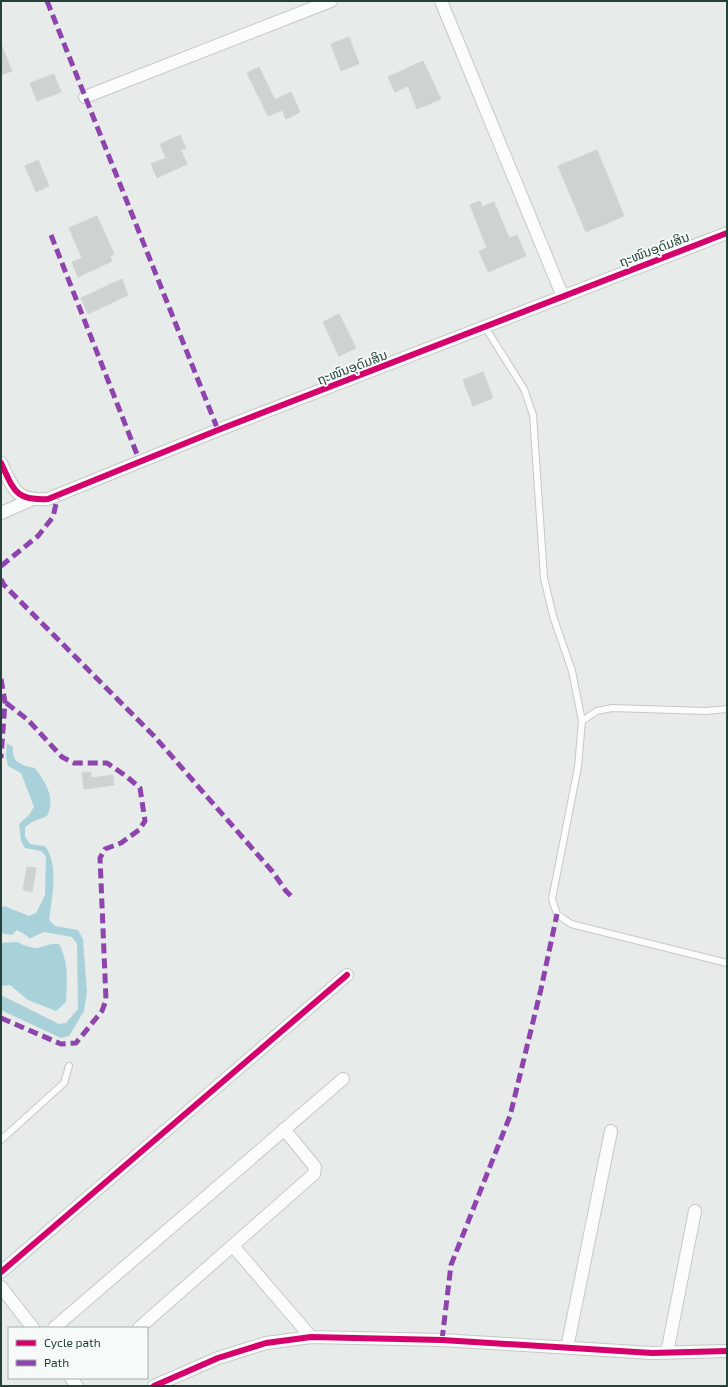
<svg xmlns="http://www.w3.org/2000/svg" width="728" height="1387" viewBox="0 0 728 1387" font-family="'Exo 2','Noto Sans Lao',sans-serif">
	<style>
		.water { fill: #a8d1da }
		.building { fill: #ced3d1; stroke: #d0d5d3 }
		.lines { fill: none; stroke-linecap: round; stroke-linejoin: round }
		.service-casing { stroke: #c4c9c7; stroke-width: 8 }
		.minor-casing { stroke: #c4c9c7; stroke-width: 14 }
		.service { stroke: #fbfcfc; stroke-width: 6 }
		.minor { stroke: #fbfcfc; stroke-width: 12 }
		.quiet { stroke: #8e44ad; stroke-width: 5; stroke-dasharray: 10 5; stroke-linecap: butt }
		.cycleway-casing { stroke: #f6faf8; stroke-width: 8 }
		.cycleway { stroke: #d6006c; stroke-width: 6 }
		.labels { text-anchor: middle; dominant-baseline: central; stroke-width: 3.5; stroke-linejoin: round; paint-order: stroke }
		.street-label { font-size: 13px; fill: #24413a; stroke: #f6faf8 }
	</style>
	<rect width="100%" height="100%" fill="#e7ecea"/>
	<!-- water -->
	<path class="water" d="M7,743L13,747C11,762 22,766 35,768C46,784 56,797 47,816L32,822L25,827V837L30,844L45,846C59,865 52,897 49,920L55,926L78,930L83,939L87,992L84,1011L69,1036L61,1038L1,1010V995L59,1024L66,1023L78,1009L77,944L72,937L44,932C22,941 37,940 17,930L12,935L1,933V908L4,906L29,916L36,913L45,895L46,856L41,851L25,848L21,841L19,824L29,815L34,807L21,773L8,766L6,756Z
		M17,942C24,945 33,950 41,947C49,945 51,943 59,944C69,962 67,983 66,1002L56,1011L28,1000L10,985L1,986V943Z"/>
	<!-- building -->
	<path class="building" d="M349,37L359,64L341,71L331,44Z
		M1,44L12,71L1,75Z
		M423,61L441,99L417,109L408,86L395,92L388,77Z
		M259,67L275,100L291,92L300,112L286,119L282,110L268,116L247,73Z
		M54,74L61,92L37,101L30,83Z
		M180,135L186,148L181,150L187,164L157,178L151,164L166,158L160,144Z
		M597,150L624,216L586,232L558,166Z
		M38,160L49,186L36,192L25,166Z
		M480,201L482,207L494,202L509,238L517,235L526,256L488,272L479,251L487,248L470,205Z
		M97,216L114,254L110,256L112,261L78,277L72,262L82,258L69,228Z
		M122,279L128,295L88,314L81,298Z
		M339,314L356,348L339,356L323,322Z
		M483,372L493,398L473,406L463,380Z
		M91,772V778L113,775L114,785L84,789L82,773Z
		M27,867L36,868L32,892L23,890Z"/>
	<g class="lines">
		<!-- service casing -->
		<g class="service-casing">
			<path id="service" d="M485,327L524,389L533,415L544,578L553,616L572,671L582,721L578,767L552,899L557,914L571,924L727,963
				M582,721L597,711L612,708L706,711L727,709
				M1,1140L64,1083L69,1066"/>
		</g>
		<!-- minor casing -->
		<g class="minor-casing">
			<path id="minor" d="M441,1L563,297
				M85,97L331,1
				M1,463C14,490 15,501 48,499L218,430L727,233
				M1,513L31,500
				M233,1246L311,1337
				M1,1272L347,975
				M1,1287L33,1328
				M54,1328L343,1079
				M139,1328L314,1174L315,1167L284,1129
				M567,1348L611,1131
				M667,1353L695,1211
				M71,1378L77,1386
				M154,1386L218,1358L266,1343L311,1337L442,1340L652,1353L727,1351"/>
		</g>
		<!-- service -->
		<use href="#service" class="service"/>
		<!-- minor -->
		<use href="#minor" class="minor"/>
		<!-- quiet -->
		<path class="quiet" d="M47,1L218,430
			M51,235L140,462
			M1,566L38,536L53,517L58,495
			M1,579L4,585L154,736L272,871L286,891L293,898
			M1,679L5,702L1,758
			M1,1018L61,1044L76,1043L102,1011L106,1000L100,858L105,849L121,843L139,830L145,821L140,788L126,776L107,763H74L62,757L28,720L5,702
			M442,1340L451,1265L510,1116L541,989L557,914"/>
		<!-- cycleway casing -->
		<g class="cycleway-casing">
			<path id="cycleway" d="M1,463C14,490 15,501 48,499L218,430L727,233
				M1,1272L347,975
				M154,1386L218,1358L266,1343L311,1337L442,1340L652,1353L727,1351"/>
		</g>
		<!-- cycleway -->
		<use href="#cycleway" class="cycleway"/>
	</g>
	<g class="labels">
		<!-- street labels -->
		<g class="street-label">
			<text transform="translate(654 249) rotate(-21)">ຖະໜົນອຸດົມສິນ</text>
			<text transform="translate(352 367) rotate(-21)">ຖະໜົນອຸດົມສິນ</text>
		</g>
	</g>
	<!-- border -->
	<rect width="728" height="1387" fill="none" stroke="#24413a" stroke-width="4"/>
	<!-- legend -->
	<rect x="8" y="1327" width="140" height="52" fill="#f6faf8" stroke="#a2b0ac"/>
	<rect x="16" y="1340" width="20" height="6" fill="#d6006c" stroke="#a2b0ac"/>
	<text x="44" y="1347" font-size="12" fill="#24413a">Cycle path</text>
	<rect x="16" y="1360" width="20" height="6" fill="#8e44ad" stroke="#a2b0ac"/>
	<text x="44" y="1367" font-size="12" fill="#24413a">Path</text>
</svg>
